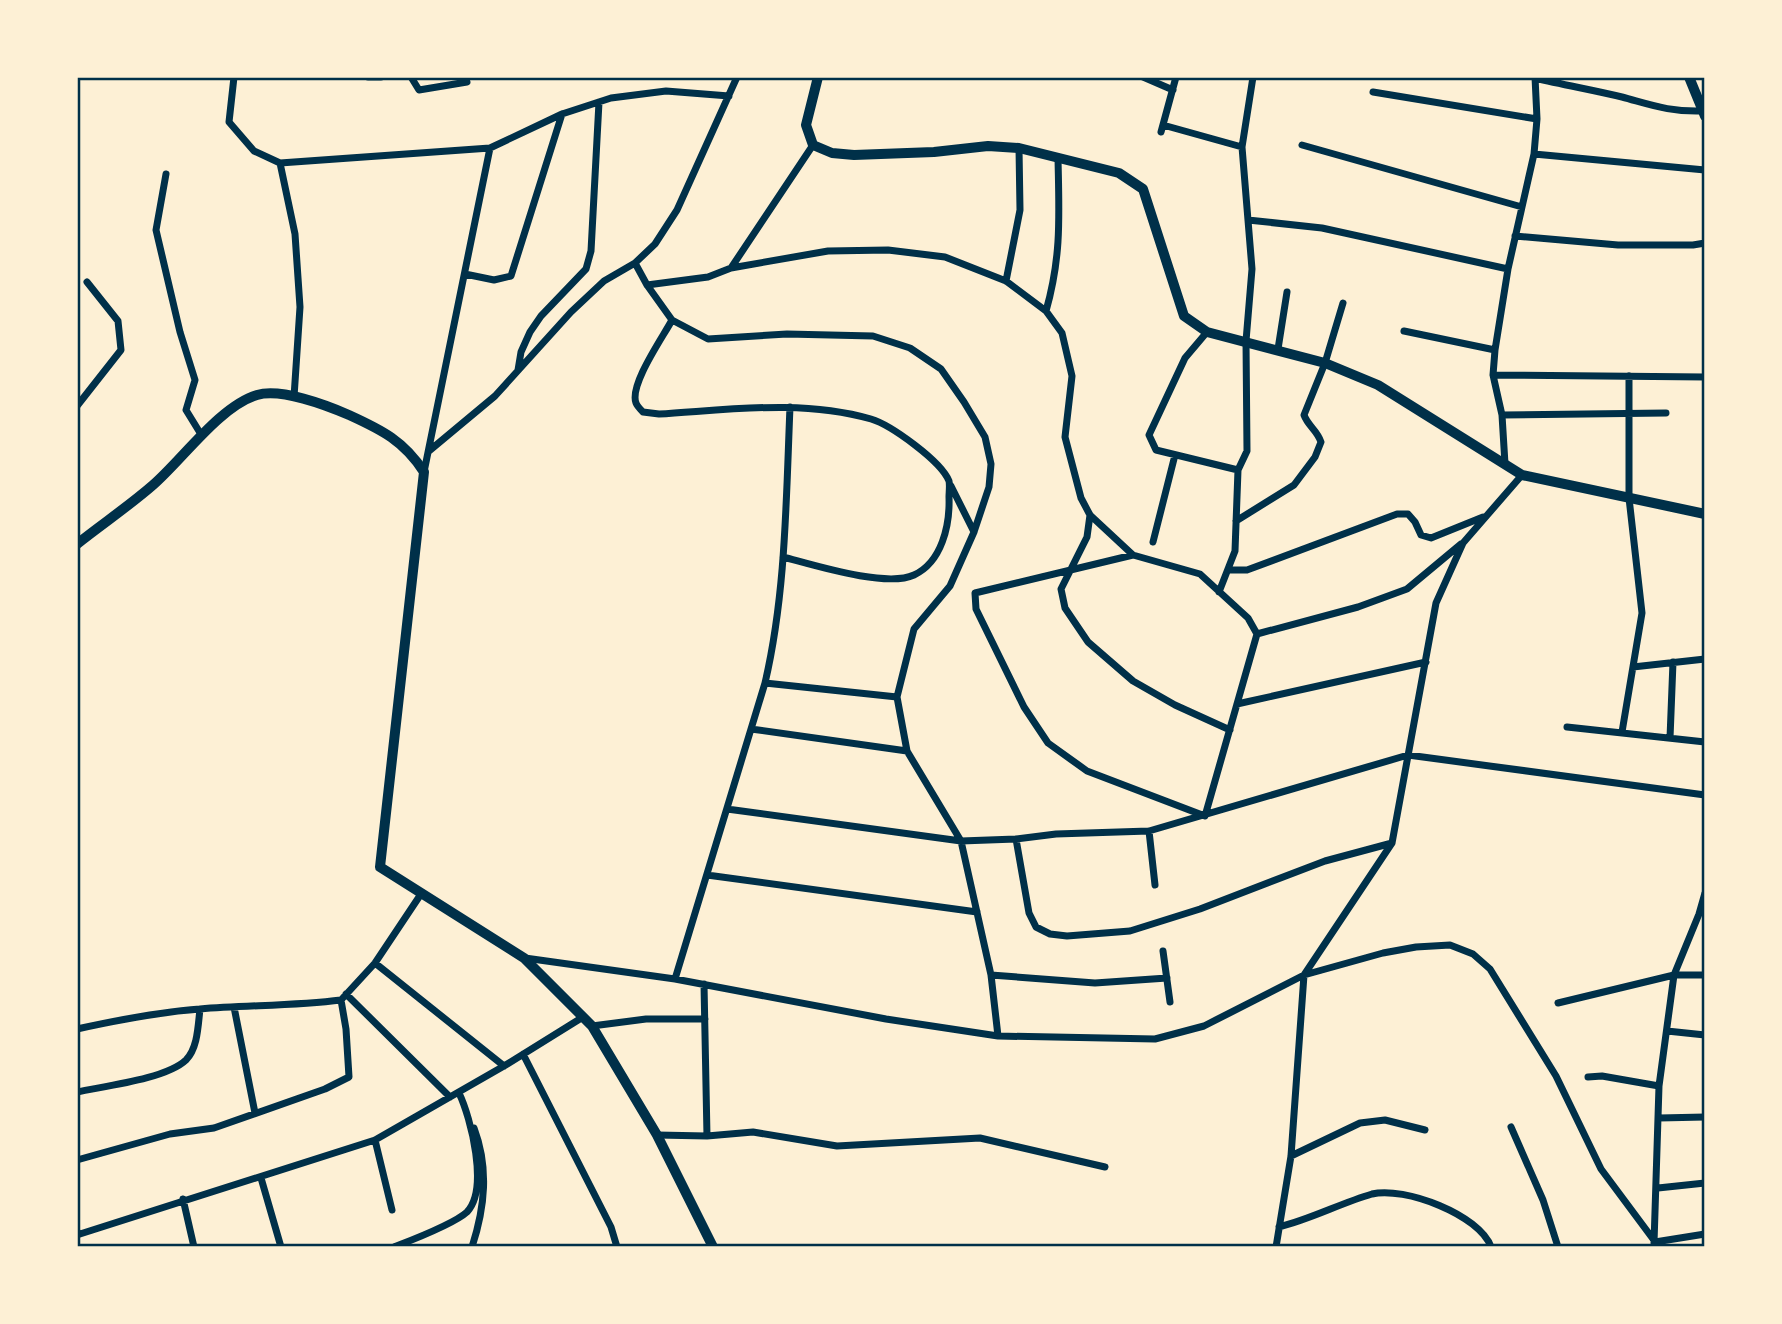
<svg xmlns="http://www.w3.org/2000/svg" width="1782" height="1324" viewBox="0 0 1782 1324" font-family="'Work Sans',sans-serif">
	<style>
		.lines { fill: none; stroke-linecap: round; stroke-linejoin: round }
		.minor { stroke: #003049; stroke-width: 7 }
		.secondary { stroke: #003049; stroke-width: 10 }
		.neatline { fill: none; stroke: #003049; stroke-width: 2.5 }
	</style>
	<rect width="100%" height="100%" fill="#fdf0d5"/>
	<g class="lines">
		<!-- minor -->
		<path class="minor" d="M234,77L229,122L254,151L280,163L295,234L300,307L294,397
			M368,77H381
			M411,77L419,90L467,82
			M1143,77L1173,90
			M1535,78C1564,85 1593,90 1622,97C1652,105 1670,112 1702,111
			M1373,92L1537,119
			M1163,125L1242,147
			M1161,132L1176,77
			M1302,145L1522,207
			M1534,154L1705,170
			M280,163L490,148L562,114L611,98L666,91L729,96
			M166,174L156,230L180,332L195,380L186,410L202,436
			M1248,220L1322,228L1508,269
			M1515,236L1618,245H1693L1705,243
			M635,263L647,285L672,320L708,339L787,334L873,336L910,348L941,369L964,402L985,437L991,464L989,487L974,532L950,586L914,629L897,697L907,751L961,841L991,975L998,1036
			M731,268L828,251L888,250L945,257L1006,281L1046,311L1062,333L1072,376L1065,437L1081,498L1090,515L1133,555L1200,574L1248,618L1257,634
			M465,274L494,280L511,276L562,114
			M1006,281L1020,210L1019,148
			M647,285L708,277L731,268L813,145
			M1046,311C1062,255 1059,214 1058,157
			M672,320C663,337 629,385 636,403C637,406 640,409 643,412L659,414C728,410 803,399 871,419C891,425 941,461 949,481C950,485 949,493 949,497C950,525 942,562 914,575C886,588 814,565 783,557
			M1404,331L1495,350
			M1207,332L1185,358L1149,435L1156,450L1238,470
			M1278,349L1287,292
			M518,370L521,352L530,332L541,316L586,269L591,251L599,102
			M1493,375L1705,377
			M77,406L121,350L118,321L87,282
			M1502,415L1666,413
			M429,451L495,396L571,312L604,281L635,263L655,244L677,210L737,77
			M1505,464L1502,415L1493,375L1495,350L1508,269L1534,154L1537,119L1535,77
			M424,472L490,148
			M951,486L974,532
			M1090,515L1087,537L1061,589L1065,608L1088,642L1133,681L1175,705L1230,730
			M1236,521L1294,485L1315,457L1321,442C1317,430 1308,426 1304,415L1325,363L1343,303
			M1153,542L1175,455
			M1133,555L975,593L976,609L1024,707L1048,743L1087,771L1205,816L1257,634
			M1228,570H1247L1397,514H1408L1415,522L1421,535L1431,538L1483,517
			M1219,592L1235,551L1238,470L1247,451L1246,341L1252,269L1242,147L1253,77
			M1257,634L1358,607L1407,589L1461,544
			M1633,667L1705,659
			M765,683L897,697
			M1237,704L1426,662
			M1567,727L1705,742
			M751,729L907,751
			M1622,732L1642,613L1629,498V376
			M1670,738L1673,662
			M727,809L961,841L1016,839L1056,834L1149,831L1408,755L1705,795
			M1149,831L1155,885
			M1016,839L1029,913L1036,927L1050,934L1067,936L1130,931L1200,909L1325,861L1392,843
			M707,875L977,912
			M1163,951L1170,1002
			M525,958L675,979L886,1019L998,1036L1155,1039L1204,1026L1304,975L1383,953L1416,947L1450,945L1473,954L1490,969L1556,1076L1601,1169L1659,1247
			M375,963L504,1066
			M991,975L1095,983L1167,978
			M675,979L765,683C786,593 786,500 790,407
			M704,984L707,1136
			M346,994L450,1097
			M1558,1003L1674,975H1705
			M234,1007L255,1113
			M592,1026L646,1019H705
			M77,1029C118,1020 158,1012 200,1009C247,1005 294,1006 341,1000
			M1667,1031L1705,1035
			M523,1054L611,1227L617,1247
			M1588,1077L1602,1076L1659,1086
			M77,1092C105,1086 166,1079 186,1060C198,1048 198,1025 200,1009
			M1659,1118L1705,1117
			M1511,1127L1543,1200L1558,1247
			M657,1135L707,1136L753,1132L837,1146L980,1138L1105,1167
			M375,1140L392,1210
			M1291,1156L1360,1123L1385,1120L1425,1130
			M77,1160L170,1134L214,1128L325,1089L349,1077L346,1029L341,1000L375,963L421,894
			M261,1178L281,1247
			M1658,1188L1705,1183
			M183,1199L194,1247
			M1279,1227C1311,1219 1341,1203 1372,1194C1404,1186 1480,1215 1491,1247
			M77,1232L80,1234L375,1140L504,1066L583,1017
			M1655,1242L1705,1234
			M1654,1243L1659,1086L1674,975L1699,914L1705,893
			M394,1247C412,1240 454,1224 467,1212C489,1189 471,1118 459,1093
			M472,1247C485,1207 489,1168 474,1128
			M1276,1247L1291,1156L1304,975L1392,843L1436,603L1463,543L1522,475"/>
		<!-- secondary -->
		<path class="secondary" d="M818,77L806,125L813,145L832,153L854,155L934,152L988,146L1019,148L1119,173L1143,189L1184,316L1207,332L1325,363L1378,385L1522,475L1705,514
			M1689,77L1705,116
			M77,544C102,524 129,506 153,485C182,460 220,406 257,395C281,388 326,405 349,415C382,430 404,441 424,472L380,867L524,958L592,1026L657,1135L713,1247"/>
	</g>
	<!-- border -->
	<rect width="1782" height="1324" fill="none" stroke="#fdf0d5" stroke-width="158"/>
	<rect x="79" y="79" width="1624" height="1166" class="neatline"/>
</svg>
